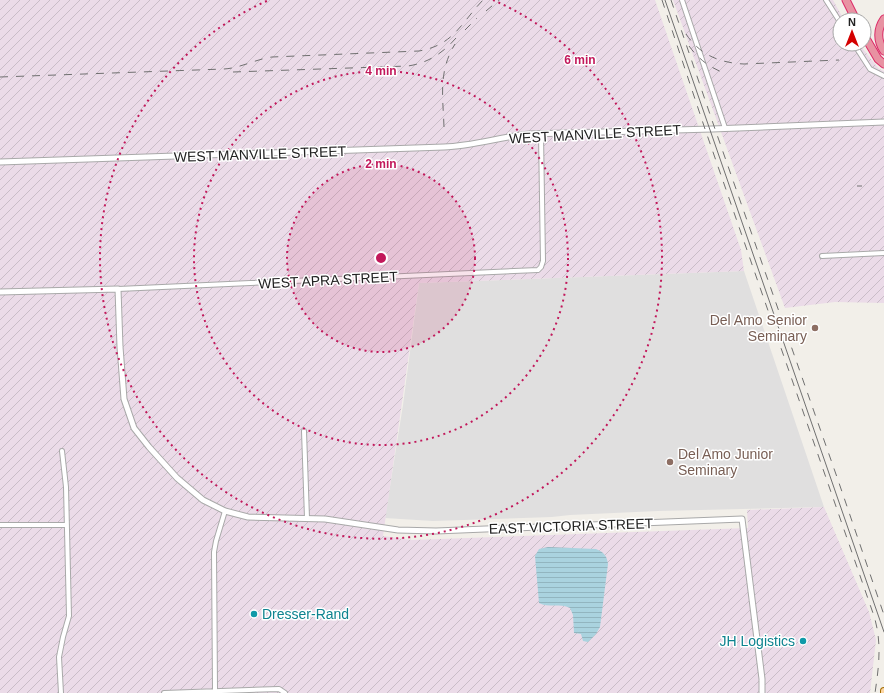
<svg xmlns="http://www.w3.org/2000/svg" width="884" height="693" viewBox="0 0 884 693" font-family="Helvetica,sans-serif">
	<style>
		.residential { fill: #e0dfdf }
		.industrial { fill: url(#industrial-furrows) }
		.water { fill: url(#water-rules) }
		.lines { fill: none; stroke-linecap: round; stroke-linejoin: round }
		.minor-casing { stroke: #a9a9a9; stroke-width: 6 }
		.tertiary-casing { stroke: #a9a9a9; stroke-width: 7 }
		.primary-casing { stroke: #a06b00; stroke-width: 8 }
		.motorway-casing { stroke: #dc2a67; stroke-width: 9 }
		.minor { stroke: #fff; stroke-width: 4 }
		.tertiary { stroke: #fff; stroke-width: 5 }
		.primary { stroke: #fcd6a4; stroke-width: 6 }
		.motorway { stroke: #e892a2; stroke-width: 7 }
		.tram { stroke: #707070; stroke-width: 1 }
		.rail { stroke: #707070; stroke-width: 1; stroke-dasharray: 8 8; stroke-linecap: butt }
		.ring { fill: none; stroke: #c2185b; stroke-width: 2; stroke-dasharray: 2 4 }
		.education-dot { fill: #8d6e63; stroke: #fff; stroke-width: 1.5 }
		.culture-dot { fill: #0f9aa8; stroke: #fff; stroke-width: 1.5 }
		.labels { text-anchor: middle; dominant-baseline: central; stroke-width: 3; stroke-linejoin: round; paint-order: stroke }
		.street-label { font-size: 14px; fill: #222; stroke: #fff }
		.education-label { font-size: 14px; fill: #785e54; stroke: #fff; text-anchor: end }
		.culture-label { font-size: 14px; fill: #0d838f; stroke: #fff; text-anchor: start }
		.centre { fill: #c2185b; stroke: #fff; stroke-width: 2 }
		.ring-label { font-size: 12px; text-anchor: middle; font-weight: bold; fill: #c2185b; stroke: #fff; stroke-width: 3; stroke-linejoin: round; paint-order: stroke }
	</style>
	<defs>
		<pattern id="industrial-furrows" width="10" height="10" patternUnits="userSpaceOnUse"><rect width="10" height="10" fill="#ebdbe8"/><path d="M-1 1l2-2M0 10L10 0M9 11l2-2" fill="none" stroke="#c9bcc7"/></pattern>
		<pattern id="water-rules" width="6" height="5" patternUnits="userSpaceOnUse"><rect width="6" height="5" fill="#aad3df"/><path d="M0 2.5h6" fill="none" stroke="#92b5bf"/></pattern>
	</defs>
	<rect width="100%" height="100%" fill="#f2efe9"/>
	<!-- residential -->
	<path class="residential" d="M744,271L824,507L658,511L570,515L552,517L433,521L385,518L403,405L419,283Z"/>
	<!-- industrial -->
	<path class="industrial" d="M0,0H655L741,250L744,271L419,283L383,536L412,540L748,528L747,510L824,507L869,612L876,640L870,693H0Z
		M673,0H833L844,20H840V44H859L879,69L884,71V303L835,302L785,308Z"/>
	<!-- water -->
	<path class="water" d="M548,547L596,549C604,552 607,556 608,564L600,627L596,634L588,642L583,641L581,634L574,633L573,615L570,608C560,603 548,608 539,603L535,556L539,549Z"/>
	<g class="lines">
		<!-- minor casing -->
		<g class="minor-casing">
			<path id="minor" d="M682,0L725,128
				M826,0L840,22
				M854,44L870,69L884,76
				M822,256L884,253
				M118,289L538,270L541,267L543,261L541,134
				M304,431L307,518
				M0,525H67
				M215,690L214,552L216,541L225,511
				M61,693L59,657L63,637L69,616L66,487L62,451
				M164,693L279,689L285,693"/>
		</g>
		<!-- tertiary casing -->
		<g class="tertiary-casing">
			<path id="tertiary" d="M0,162L444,147C473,146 500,137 529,134L712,129L884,122
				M0,292L118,289L120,347L124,399L134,428L149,447L177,478L203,500L225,511L248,517L325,519L398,530L436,531L742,519L762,679V693"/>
		</g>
		<!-- primary casing -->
		<g class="primary-casing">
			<path id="primary" d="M884,693V691"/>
		</g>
		<!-- motorway casing -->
		<g class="motorway-casing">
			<path id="motorway" d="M846,0L856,20
				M884,19C877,29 877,41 884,51
				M864,35L878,59L884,64"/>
		</g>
		<!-- minor -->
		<use href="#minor" class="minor"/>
		<!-- tertiary -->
		<use href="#tertiary" class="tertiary"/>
		<!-- primary -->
		<use href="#primary" class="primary"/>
		<!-- motorway -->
		<use href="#motorway" class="motorway"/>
		<!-- tram -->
		<path class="tram" d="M665,0L884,632"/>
		<!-- rail -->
		<path class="rail" d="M662,0L705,129L874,616C882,642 879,666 875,693
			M671,0L715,129L838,480L884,615
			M486,11L499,0
			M465,30L477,18
			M686,34C700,55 720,63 744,64L839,60
			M689,46C699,60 712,69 727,74
			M233,72L408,66C428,63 443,53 456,38
			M0,77L224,69C241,68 256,59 272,57L419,51C454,45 461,23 483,0
			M444,127C443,96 438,72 455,44
			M857,186H862"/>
	</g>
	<!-- distance rings -->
	<circle cx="381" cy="258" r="94" fill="#c2185b" fill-opacity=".12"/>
	<g class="ring">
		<circle cx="381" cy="258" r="94"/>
		<circle cx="381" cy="258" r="187"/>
		<path d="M493 0A281 281 0 1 1 269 0"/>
	</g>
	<!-- markers -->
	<g class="education-dot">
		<circle cx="815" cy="328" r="4"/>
		<circle cx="670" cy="462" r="4"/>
	</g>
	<g class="culture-dot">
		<circle cx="254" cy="614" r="4"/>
		<circle cx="803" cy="641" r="4"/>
	</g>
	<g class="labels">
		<!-- street labels -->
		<g class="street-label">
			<text transform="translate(595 134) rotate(-3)">WEST MANVILLE STREET</text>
			<text transform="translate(260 154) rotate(-2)">WEST MANVILLE STREET</text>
			<text transform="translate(328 280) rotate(-3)">WEST APRA STREET</text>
			<text transform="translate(571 526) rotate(-2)">EAST VICTORIA STREET</text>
		</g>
		<!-- education labels -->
		<g class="education-label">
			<text x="807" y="320">Del Amo Senior<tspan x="807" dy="16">Seminary</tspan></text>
			<text x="678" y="454" text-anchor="start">Del Amo Junior<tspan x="678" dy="16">Seminary</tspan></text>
		</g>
		<!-- culture labels -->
		<g class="culture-label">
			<text x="262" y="614">Dresser-Rand</text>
			<text x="795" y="641" text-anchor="end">JH Logistics</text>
		</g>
	</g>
	<circle cx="381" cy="258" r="6" class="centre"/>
	<g class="ring-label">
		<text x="580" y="64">6 min</text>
		<text x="381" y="75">4 min</text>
		<text x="381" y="168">2 min</text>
	</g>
	<!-- north arrow -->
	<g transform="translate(852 32)"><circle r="19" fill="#ffffff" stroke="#a7a7a7"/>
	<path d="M0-3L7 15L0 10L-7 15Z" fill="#d40000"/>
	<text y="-6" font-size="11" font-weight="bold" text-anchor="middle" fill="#222222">N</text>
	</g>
</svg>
